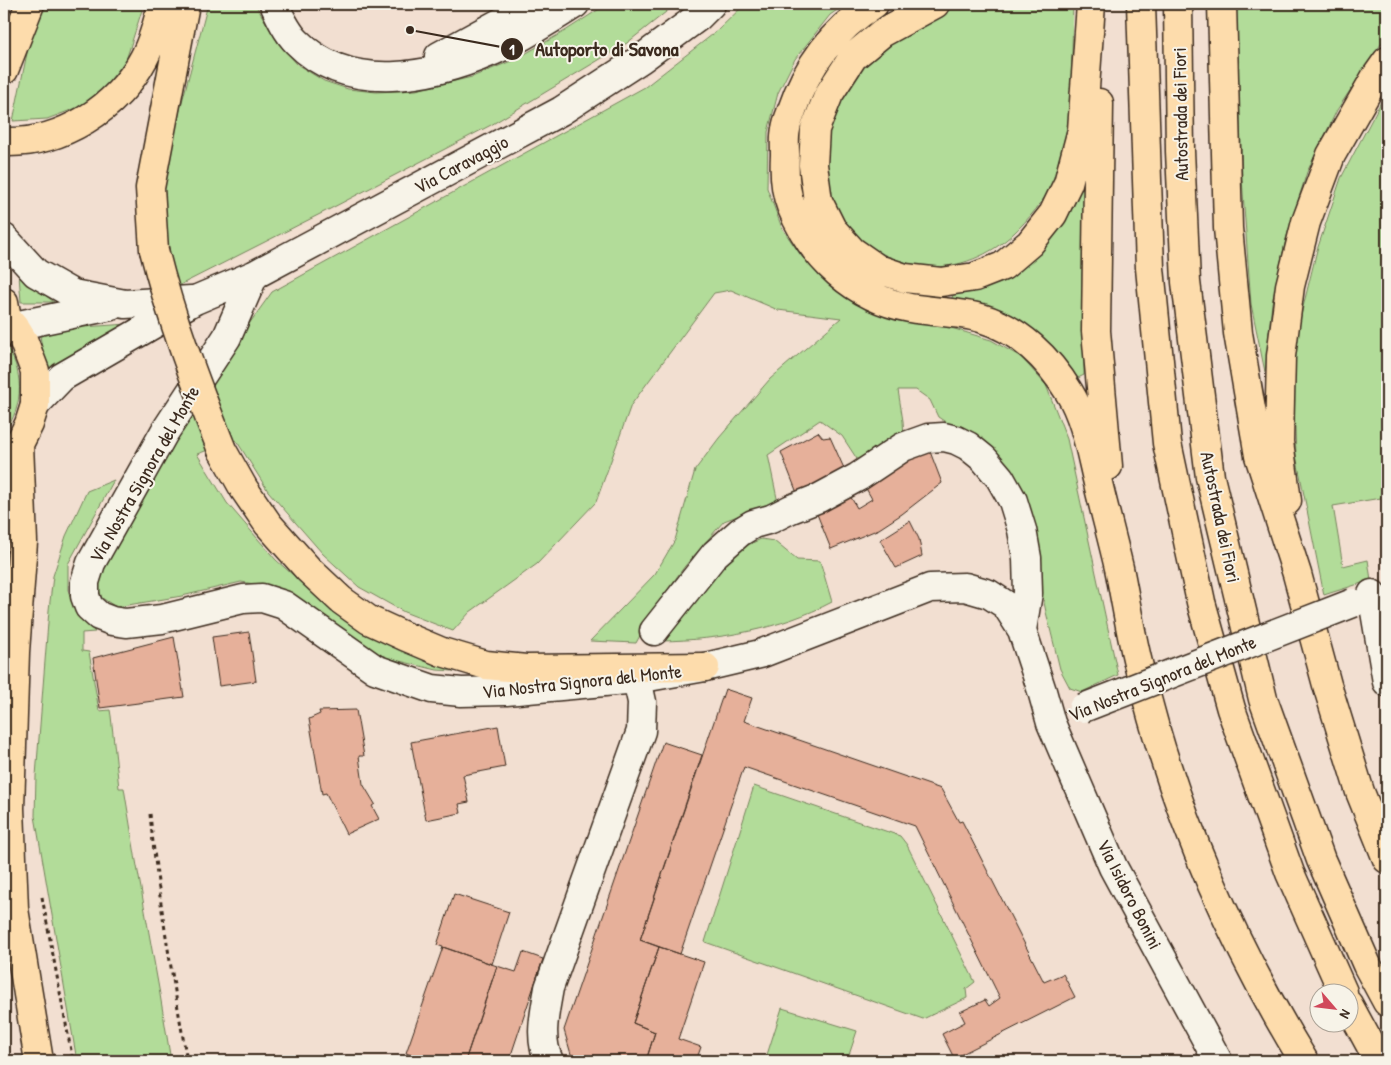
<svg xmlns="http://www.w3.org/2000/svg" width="1391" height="1065" viewBox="0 0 1391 1065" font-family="'Patrick Hand',sans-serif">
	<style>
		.green { fill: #b2dc99; stroke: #76835c }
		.building { fill: #e6b09a; stroke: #3b2a1e }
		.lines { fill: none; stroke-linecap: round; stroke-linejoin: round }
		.minor-casing { stroke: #3b2a1e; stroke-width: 31 }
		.major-casing { stroke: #3b2a1e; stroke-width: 31 }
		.highway-casing { stroke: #3b2a1e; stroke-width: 31 }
		.path { stroke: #3b2a1e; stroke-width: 3; stroke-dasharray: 4 4; stroke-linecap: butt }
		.minor { stroke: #f7f3e8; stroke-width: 28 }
		.major { stroke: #fddcac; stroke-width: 28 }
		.highway { stroke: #fddcac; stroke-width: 28 }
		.minor-bridge-casing { stroke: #3b2a1e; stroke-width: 31; stroke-linecap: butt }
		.highway-bridge-casing { stroke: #3b2a1e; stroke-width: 31; stroke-linecap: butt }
		.minor-bridge { stroke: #f7f3e8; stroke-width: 28 }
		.highway-bridge { stroke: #fddcac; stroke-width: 28 }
		.labels { text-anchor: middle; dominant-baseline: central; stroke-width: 4; stroke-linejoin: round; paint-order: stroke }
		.street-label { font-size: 19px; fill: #3b2a1e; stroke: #f7f3e8 }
		.leader { fill: none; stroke: #3b2a1e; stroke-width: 2 }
		.callout-dot { fill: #3b2a1e; stroke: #f7f3e8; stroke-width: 2 }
		.mark-label { font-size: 15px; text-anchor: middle; font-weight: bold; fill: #fff }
		.callout-label { font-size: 20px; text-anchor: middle; font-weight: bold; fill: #3b2a1e; stroke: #f7f3e8; stroke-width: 4; stroke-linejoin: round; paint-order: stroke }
	</style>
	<rect width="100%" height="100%" fill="#f2dfd1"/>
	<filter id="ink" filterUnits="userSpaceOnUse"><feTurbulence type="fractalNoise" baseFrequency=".02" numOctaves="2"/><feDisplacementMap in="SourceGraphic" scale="10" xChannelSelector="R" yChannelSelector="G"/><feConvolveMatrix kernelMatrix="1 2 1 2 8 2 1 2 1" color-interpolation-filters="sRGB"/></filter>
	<g filter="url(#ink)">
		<!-- green -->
		<path class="green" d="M45,4H144L126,60L100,93L79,107L47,119L13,121L32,29Z
			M208,4H255L278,43L298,65L324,81L348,89L376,92L416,90L472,77L516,59L565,31L607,4H676L627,43L491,125L330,209L172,289L161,202L165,166Z
			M745,4H846L830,15L795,59L778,93L768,132L767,188L782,228L802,257L838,292L879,312L948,327L991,340L1021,357L1046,385L1067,439L1118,675L1082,692L1070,688L1060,669L1046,612L1025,511L962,433L938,417L930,400L916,390H898L903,421L904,437L857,459L842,436L820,420L768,455L778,503L756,509L724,521L685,566L657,604L636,643L590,641L655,574L675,540L695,470L719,438L770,379L841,318L778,310L731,290L714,293L631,405L596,502L537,564L470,612L453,631L404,612L359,587L323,554L268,491L236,440L197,454L227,503L276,560L334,611L487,673L437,670L387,658L348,638L273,587L241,582L182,596L116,607L102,598L96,582L105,554L236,342L272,292L645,87L717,31Z
			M962,4H1073C1071,63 1075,126 1053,182C1047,198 1026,222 1014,233C991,255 958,269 925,267C919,267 913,264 907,263C874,254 847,235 832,204C808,152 836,87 876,51C882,46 889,43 895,39C917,25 938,14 962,4Z
			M1236,4H1387V35L1337,110L1307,172L1286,239L1272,303L1265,372L1251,304L1242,178Z
			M1387,92V497L1333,506L1343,566L1368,560L1371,580L1324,595L1296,455L1292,352L1317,250L1341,178L1381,102Z
			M1078,189L1086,190L1082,276L1084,370V375L1078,378L1057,352L1034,332L951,300L953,295L976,290L1034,258L1050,240L1064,221Z
			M19,275L54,302H21Z
			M143,323L47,376L39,330Z
			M4,343C24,369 25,406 4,432Z
			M114,480L68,564V590L77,615L95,632L82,633V651L89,652L99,711L110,710L111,716L119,788H124C138,880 157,970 171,1061H77L35,816L36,776L49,610L53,576L66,536L87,491Z
			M761,539L774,541L797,560L820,561L832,602C781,629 719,640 662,641L692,599L739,549Z
			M754,786L900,836L907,845L975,982L966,989L967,998L923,1019L705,942Z
			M782,1008L857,1031L847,1061H765Z"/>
		<!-- building -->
		<path class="building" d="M818,432L823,438L830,437L847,475L799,498L781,452Z
			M929,449L942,483L902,514L879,529L831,549L815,509L848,492L857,508L872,499L863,483Z
			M910,521L919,539L922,556L896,568L880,540Z
			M249,632L256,681L219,686L212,637Z
			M174,637L184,697L100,708L93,658Z
			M725,689L752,698L744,721L941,789L959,822L962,821L1044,982L1063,974L1075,997L954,1058L942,1034L965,1022L960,1012L985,1000L989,1006L1000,998L915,826L744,767L680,954L640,940Z
			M356,710L364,756H359L363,784L375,804L372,806L379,819L346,834L326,793L322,794L309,719L320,714L319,711Z
			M498,726L505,767L463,775L469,802L459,804L461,813L426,820L411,742Z
			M663,742L702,755L640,940L659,947L633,1023L655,1032L646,1061H573L564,1030Z
			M454,894L509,912L492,964L437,945Z
			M443,947L497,966L465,1061H421L410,1058L411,1055L406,1053Z
			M659,947L704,962L678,1039L701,1047L696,1061H646L655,1032L633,1023Z
			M523,952L543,959L509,1061H465L497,966L516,972Z"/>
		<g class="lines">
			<!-- minor casing -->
			<g class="minor-casing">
				<path id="minor" d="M274,4C280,17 287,32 297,42C349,95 433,77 493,51C522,38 549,20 575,4
					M439,56L534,4
					M4,238L36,273L73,294L125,304L191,300
					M254,275L227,337L164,433L91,563L85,582V596L89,607L99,616L112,621L126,623L162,619L243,599L262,598L284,605L375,669L432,689L461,692L506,691L637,679L705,667L760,654L930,588L965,587L989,594L1006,605L1022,630L1042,691L1051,723L1113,867L1218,1061
					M14,326L111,306
					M35,405L62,377L195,300L254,275L561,111L641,59L698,17L711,4
					M1372,594L1387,682
					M654,631L715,554L740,532L753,524L771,519L791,509L819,498L858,477L903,447L928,438L944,437L956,440L968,446L984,459L1000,478L1013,501L1022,530L1027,558L1028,593L1022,630
					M549,1061C538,1038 545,1012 549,988L641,731L642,702L637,679"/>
			</g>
			<!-- major casing -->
			<g class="major-casing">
				<path id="major" d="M4,302L7,318L14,326L24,342L35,371V405L29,424L19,444L5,454
					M19,444L23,542L15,652L10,808L14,909L39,1061"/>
			</g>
			<!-- highway casing -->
			<g class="highway-casing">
				<path id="highway" d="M874,4C835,29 807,65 792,110C790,116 787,122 786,129C784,137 785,146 785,155C784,171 785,191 791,206C812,258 855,298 910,308C932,312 960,312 981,318C1019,329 1049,359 1069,392C1085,418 1090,450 1097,479C1104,509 1112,538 1119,568C1126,602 1131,637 1140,671C1173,809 1230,940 1304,1061
					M935,4L882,33L853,57L829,94L815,129L813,165L818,201L832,229L852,251L878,269L905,278L941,282L975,277L1003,266L1030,243L1053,214L1068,183L1082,130L1091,4
					M1141,4L1150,268L1167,443L1201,602L1231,709L1290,873L1343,992
					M1178,4L1180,151L1186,282L1210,477L1263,699L1321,860L1367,965L1387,1002
					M1222,4L1228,228L1238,333L1259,456L1297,574L1327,685L1360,792L1387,859
					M4,70L30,4
					M1099,103L1096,331L1108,466
					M4,142C61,144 117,109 144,58C153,41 158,22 162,4
					M154,250L150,188L185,4
					M222,450L244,489L268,524L308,569L341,600L369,620L404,636L442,652L486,665L526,669L705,667
					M1287,501L1279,442L1281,356L1290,286L1306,222L1331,155L1375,78L1387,61
					M1348,1004L1379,1061"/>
			</g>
			<!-- path -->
			<path class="path" d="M150,814C158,897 173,979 187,1061
				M42,897L73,1061"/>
			<!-- minor -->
			<use href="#minor" class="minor"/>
			<!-- major -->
			<use href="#major" class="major"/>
			<!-- highway -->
			<use href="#highway" class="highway"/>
			<!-- minor-bridge casing -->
			<g class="minor-bridge-casing">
				<path id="minor-bridge" d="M1083,708L1353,603"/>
			</g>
			<!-- highway-bridge casing -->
			<g class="highway-bridge-casing">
				<path id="highway-bridge" d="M154,250C171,319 196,384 222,450"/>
			</g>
			<!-- minor-bridge -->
			<use href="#minor-bridge" class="minor-bridge"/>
			<!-- highway-bridge -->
			<use href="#highway-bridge" class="highway-bridge"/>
		</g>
	</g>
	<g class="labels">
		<!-- street labels -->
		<g class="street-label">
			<text transform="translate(1180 114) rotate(-91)">Autostrada dei Fiori</text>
			<text transform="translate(461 164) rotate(-28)">Via Caravaggio</text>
			<text transform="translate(144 474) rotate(-60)">Via Nostra Signora del Monte</text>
			<text transform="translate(1221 517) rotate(78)">Autostrada dei Fiori</text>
			<text transform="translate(1162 678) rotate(-22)">Via Nostra Signora del Monte</text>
			<text transform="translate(582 681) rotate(-6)">Via Nostra Signora del Monte</text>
			<text transform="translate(1130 894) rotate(63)">Via Isidoro Bonini</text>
		</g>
	</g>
	<!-- callouts -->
	<path class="leader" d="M410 30L512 49"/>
	<g class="callout-dot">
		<circle cx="410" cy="30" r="5"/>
		<circle cx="512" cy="49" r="12"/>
	</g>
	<g class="mark-label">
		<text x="512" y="55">1</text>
	</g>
	<g class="callout-label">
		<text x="607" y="56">Autoporto di Savona</text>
	</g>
	<!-- margin -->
	<rect width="1391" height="1065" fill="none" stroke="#f7f3e8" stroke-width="20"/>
	<rect x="10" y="10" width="1371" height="1045" fill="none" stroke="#3b2a1e" stroke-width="2" filter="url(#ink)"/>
	<!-- north arrow -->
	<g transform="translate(1334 1008) rotate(118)"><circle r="24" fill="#f7f3e8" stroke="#aca397"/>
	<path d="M0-4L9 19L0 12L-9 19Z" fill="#d1495b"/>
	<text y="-8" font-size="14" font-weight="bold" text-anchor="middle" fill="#3b2a1e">N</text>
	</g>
</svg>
